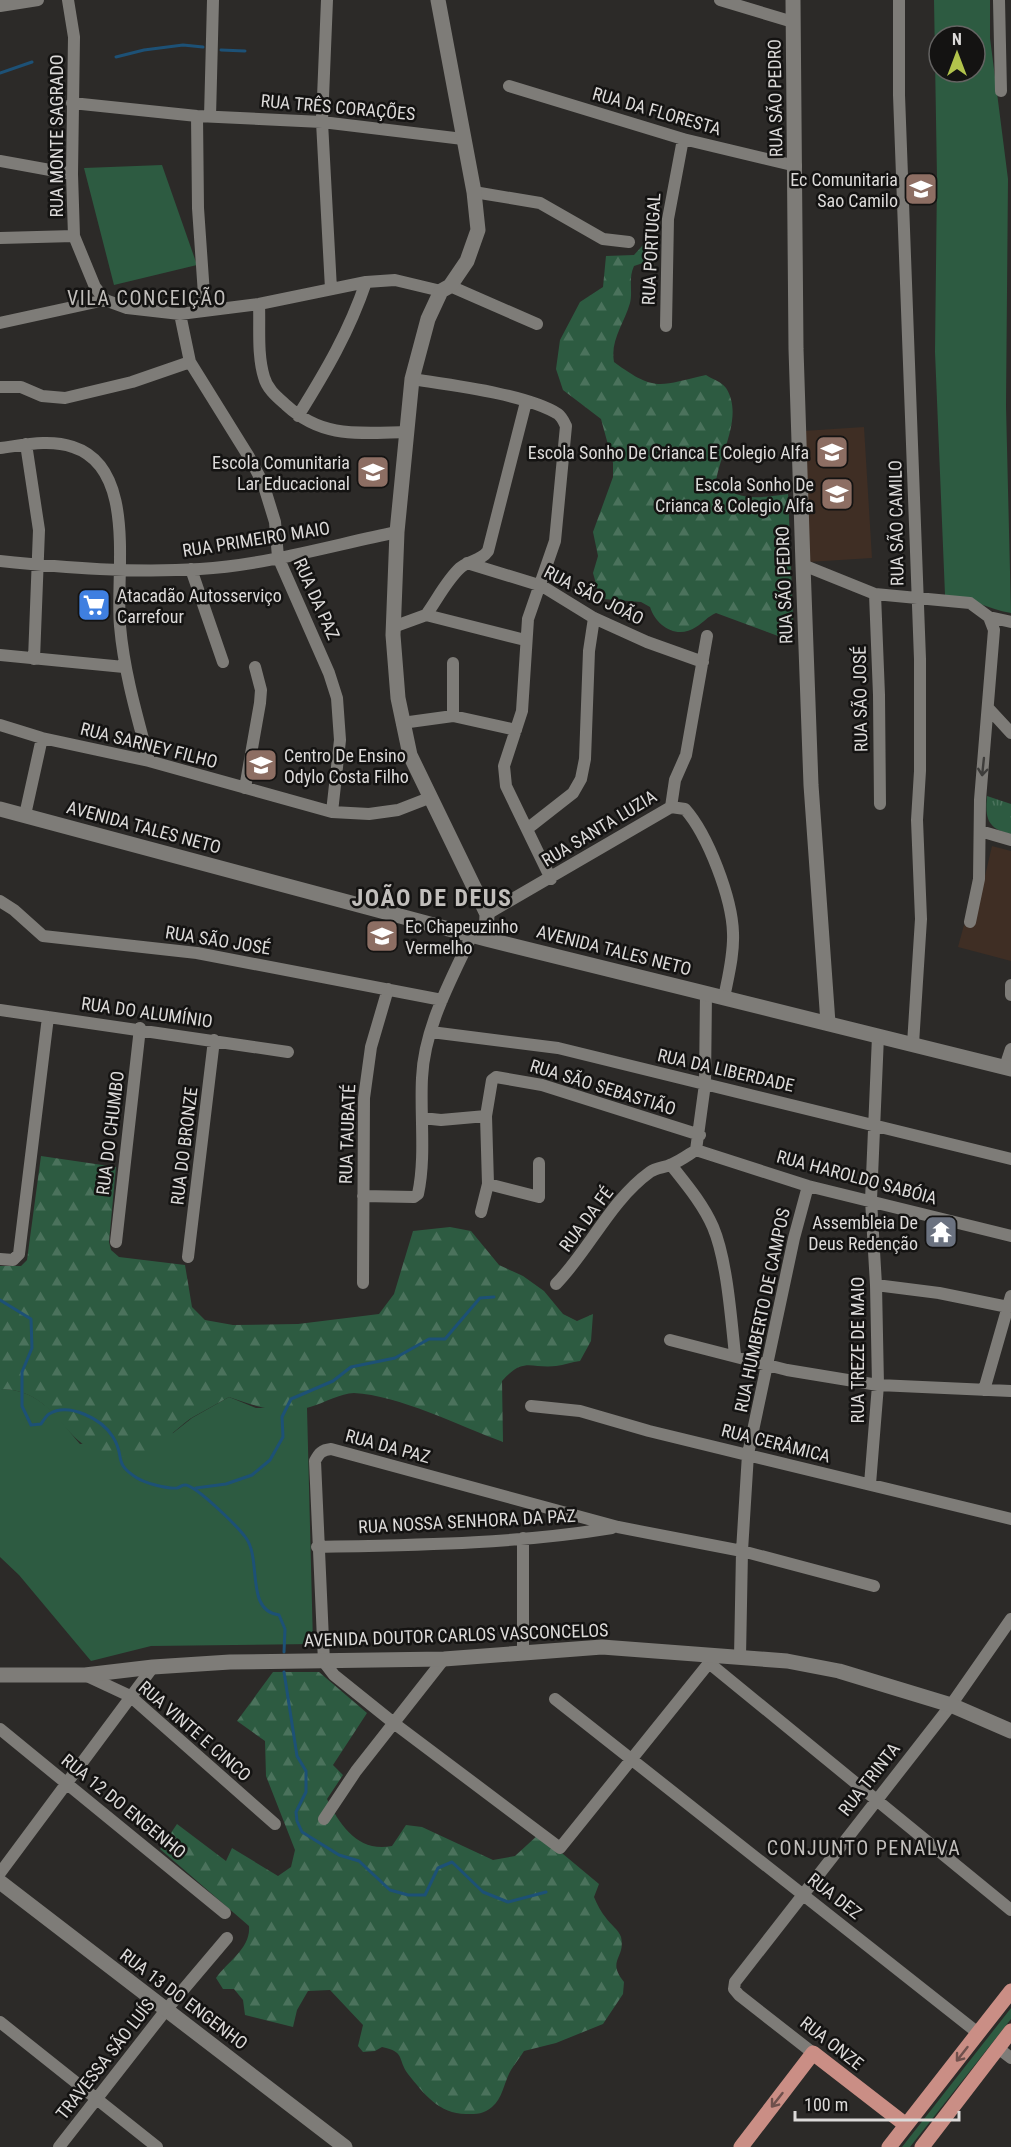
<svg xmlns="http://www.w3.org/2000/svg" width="1011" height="2147" viewBox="0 0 1011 2147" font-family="'Roboto Condensed',sans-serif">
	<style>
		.education { fill: #3f2e24 }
		.grass { fill: #2d5b41; fill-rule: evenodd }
		.forest { fill: url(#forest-firs) }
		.park { fill: url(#park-tufts) }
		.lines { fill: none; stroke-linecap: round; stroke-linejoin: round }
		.stream { stroke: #1d5176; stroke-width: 3 }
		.street { stroke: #7e7c78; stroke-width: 12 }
		.secondary { stroke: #7e7c78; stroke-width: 15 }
		.primary { stroke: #ca8e85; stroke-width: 15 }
		.oneway { stroke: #3e3d3b }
		.oneway2 { stroke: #6f504c }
		.labels { text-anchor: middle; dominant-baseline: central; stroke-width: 5; stroke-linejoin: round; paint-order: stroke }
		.street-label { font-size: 18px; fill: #dcdad9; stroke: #141312 }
		.poi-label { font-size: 18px; fill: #dcdad9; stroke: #141312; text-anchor: end }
		.neighbourhood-label { font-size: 20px; letter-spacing: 1.5px; fill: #c1bebb; stroke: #141312 }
		.district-label { font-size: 24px; font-weight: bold; letter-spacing: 1.5px; fill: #c1bebb; stroke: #141312 }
	</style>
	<defs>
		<pattern id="forest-firs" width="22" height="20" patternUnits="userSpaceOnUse" patternTransform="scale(1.5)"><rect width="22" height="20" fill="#2d5b41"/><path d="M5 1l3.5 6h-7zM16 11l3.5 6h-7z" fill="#4b725c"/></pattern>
		<pattern id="park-tufts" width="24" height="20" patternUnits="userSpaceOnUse" patternTransform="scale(1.5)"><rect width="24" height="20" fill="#2d5b41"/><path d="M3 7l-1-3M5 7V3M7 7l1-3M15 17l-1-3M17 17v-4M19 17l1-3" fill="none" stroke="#4b725c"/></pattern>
	</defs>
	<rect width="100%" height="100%" fill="#2c2a28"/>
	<!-- education -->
	<path class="education" d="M864,427L872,558L808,562L803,431Z
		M992,846L1011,851V961L958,947L964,925L973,927Z"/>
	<!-- grass -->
	<path class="grass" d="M934,0H990V38L1008,179L1006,406L1011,613C987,609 969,597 945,595L935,352L937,179ZM939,36H975V72H939Z
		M162,165L197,265L114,285L84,168Z
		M0,1389C40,1389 57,1417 80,1444L173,1433L192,1418L229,1397L256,1408H307L313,1644L151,1646L91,1661L19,1575L0,1557Z
		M1011,2008V2019L910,2147H902Z"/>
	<!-- forest -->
	<path class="forest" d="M643,245H650L653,251L649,261L634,266C628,279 633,290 630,303C624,324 610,340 614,362C655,392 658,386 706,375C712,379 722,382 726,388C744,416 720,453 716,482C739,502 759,498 788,494L794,642L716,613C707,617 704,622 696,627C677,640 656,626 650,607L641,602L604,599L598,591L593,573L598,556L593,532L613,477V463L601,419L563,390L556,369L560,340L580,302L603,287L606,256L634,255Z
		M41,1156L116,1167L109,1242L111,1250L119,1257L185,1265L192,1307L205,1320L233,1325L298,1324L379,1314L394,1294L413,1231L450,1227L471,1231L499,1265L523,1276L544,1291L563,1314L577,1321L593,1314L591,1341L580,1361C572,1362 564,1365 556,1366C531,1369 524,1356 502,1381L503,1442C460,1426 398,1395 354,1393C341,1393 324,1403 310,1407C284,1416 254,1406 229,1397C217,1404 205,1410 193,1417C178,1426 157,1451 141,1454C60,1471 69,1389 0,1389V1266H21L27,1260Z
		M273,1672H319L367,1713L333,1765L343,1775L327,1799C340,1826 359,1853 392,1846L406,1825L422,1827L493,1860L515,1856L539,1834L599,1884L594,1897C597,1904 601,1912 606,1918C610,1924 619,1930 621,1937C626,1958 606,1960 624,1982L623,1994L603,2024L556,2043L524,2051C520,2057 515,2064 511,2070C504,2082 503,2098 492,2107C484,2114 477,2114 466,2114C439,2114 424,2094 408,2074C397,2059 406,2052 382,2047L375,2051L363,2052L358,2046L363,2025L330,1990L308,1991L297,2010L293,2027L245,2015L243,2000L234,1989H223L216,1978C228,1961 251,1948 249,1926L160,1849L177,1824L226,1861L232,1848L278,1876L291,1867L295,1850L266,1776L265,1741L237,1721Z"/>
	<!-- park -->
	<path class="park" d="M987,796L1011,804V834C987,829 985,818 987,796Z"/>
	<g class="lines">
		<!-- stream -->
		<path class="stream" d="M221,50L245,51
			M116,57L144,50L183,45L203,47
			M0,73L32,62
			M0,1300L31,1319L32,1348L22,1372V1406L31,1425L41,1424C43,1421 46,1416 49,1414C69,1402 102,1419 113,1437C126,1458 112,1462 137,1478C145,1483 167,1489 177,1488C182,1487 180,1485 185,1485C196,1485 239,1528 246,1538C262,1560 245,1611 279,1615L285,1629L284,1652
			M196,1488L226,1484L252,1475L270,1460L283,1437L282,1417L291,1399L333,1381L351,1367L395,1358L429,1339H445L480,1298L494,1297
			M284,1672L297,1756L306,1771V1792L296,1812L297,1821L302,1832L339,1855L359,1861L390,1890L408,1895H425L438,1868L452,1862L483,1892L508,1902L546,1892"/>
		<!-- street -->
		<path class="street" d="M68,0L74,37L72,174L74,236L95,287L105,300L127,308L180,314L259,304L366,282L395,280L441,291
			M327,0L322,122L331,289
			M720,0L793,22
			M899,0V95L920,659V771L917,820L921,919L913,1044
			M999,0L1001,91
			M0,6L38,0
			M509,86L683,139L796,166
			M72,103L197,116L322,122L463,139
			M197,116L198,208L205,309
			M210,117L213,0
			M0,161L72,174
			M474,192L540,203L603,239L629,242
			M0,238L74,236
			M450,286L537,324
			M259,304C260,327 257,354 264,377C267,389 277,397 286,405C323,439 360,433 407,432
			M180,314L190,362L249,457L263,483L275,522L278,557L329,673L337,698L340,740L332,812
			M0,323L105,300
			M666,326L668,219L683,139
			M412,379C450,385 526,394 558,414C562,417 564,422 566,426L555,541L528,619L522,711L504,766L506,786L551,879
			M0,387H21L42,396L65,398L132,382L190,362
			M298,416C326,371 349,332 366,282
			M26,444L39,530L34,659
			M0,448C24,445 50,439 73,447C138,468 115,575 120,626C124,672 137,716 149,761
			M0,561C67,568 133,573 200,569C266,565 333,545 397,532
			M467,563L542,586L594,618L647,642L703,662
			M803,565L875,594L970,603L989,617L994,630L980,800L979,879L970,922
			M191,569L223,662
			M875,594L879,695L880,804
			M426,615C437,600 446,581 460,568C469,560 481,561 488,551L526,402
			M989,617L1011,622
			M393,627L426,615L525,640
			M0,655L124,667
			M453,663V716
			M989,709L1011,733
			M402,723L453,716L516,730
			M0,725L42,738L149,761L332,812L369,814L398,810L429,798
			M245,788L260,703L261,690L255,667
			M671,807L685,809C708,835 732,898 733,933C734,955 728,977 724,998
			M671,807L675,780L686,755L707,636
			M25,815L42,738
			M527,829L573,793L581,779L585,759L589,651L594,618
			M980,831L1011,840
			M0,901L14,910L43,936L197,953L442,1000
			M487,914L671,807
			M1011,985V995
			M0,1010L288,1052
			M431,1032L558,1048L1011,1159
			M1005,1067L1011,1049
			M422,1118L441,1120L486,1116
			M696,1150L808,1186L1011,1236
			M671,1165C686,1184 703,1204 713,1227C727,1260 731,1318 735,1355
			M488,1184L539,1197V1163
			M363,1196L414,1197L418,1194C426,1157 420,1116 422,1078C424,1028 451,980 472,935
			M481,1212L488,1184L486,1116L492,1080L496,1077L542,1085L700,1135
			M116,1242L140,1028
			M188,1257L214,1040
			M0,1259L13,1260L19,1254L48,1017
			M363,1283L364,1098L371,1047L388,989
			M556,1284C590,1249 610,1201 650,1172C657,1167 665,1168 672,1164C680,1161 688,1155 696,1150L705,1084L706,993
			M876,1285L939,1293L1008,1307
			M670,1340L787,1370L878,1385L1011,1391
			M984,1390L1011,1296
			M531,1406L580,1411L649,1431L1011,1519
			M870,1484L878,1385L876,1285L871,1200L878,1036
			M523,1538V1653
			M317,1547C415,1545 515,1544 612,1528
			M709,1654V1663L560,1848L395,1724L334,1675L324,1662L315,1461C319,1453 322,1450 331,1449L618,1527L742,1551L874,1586
			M740,1657L742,1551L748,1454L794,1238L808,1186
			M709,1663L1011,1910
			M85,1675L130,1696L275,1824
			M555,1699L978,2033
			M0,1729L225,1913
			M324,1819L356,1771L444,1659
			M0,1873L153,1667
			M0,2022L157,2147
			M998,2048L1011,2058
			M813,2053L739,1995L734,1989L735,1982L951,1705L1011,1619
			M59,2147L166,2010L227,1938"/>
		<!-- secondary -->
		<path class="secondary" d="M438,0L474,192L478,230L467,261L450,286L441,291L428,319L412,379L397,532L393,635L398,698L410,755L487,914L486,939
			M793,0L796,349L803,565L811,785L828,1023
			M0,809L486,939L1011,1069
			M0,1675H85L153,1667L230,1662L444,1659L602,1647L787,1661L839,1671L951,1705L1011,1731
			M0,1882L345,2147"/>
		<!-- primary -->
		<path class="primary" d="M741,2147L813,2053L906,2125
			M889,2147L1011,1991
			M922,2147L1011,2031"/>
	</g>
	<!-- one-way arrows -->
	<defs><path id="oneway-shaft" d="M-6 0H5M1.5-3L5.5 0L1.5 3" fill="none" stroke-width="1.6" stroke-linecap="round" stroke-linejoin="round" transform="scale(1.5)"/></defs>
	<use class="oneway" href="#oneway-shaft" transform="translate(983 767) rotate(96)"/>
	<g class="oneway2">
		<use href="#oneway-shaft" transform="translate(962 2054) rotate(128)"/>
		<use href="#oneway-shaft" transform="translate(777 2100) rotate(128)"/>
	</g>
	<!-- icons -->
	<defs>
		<g id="school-square" transform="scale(1.725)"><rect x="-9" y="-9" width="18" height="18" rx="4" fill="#8d6e63" stroke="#141312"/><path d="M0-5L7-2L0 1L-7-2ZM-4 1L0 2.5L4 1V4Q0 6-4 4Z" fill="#fff"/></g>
		<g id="supermarket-square" transform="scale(1.725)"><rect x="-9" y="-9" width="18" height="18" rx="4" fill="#3f7fe0" stroke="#141312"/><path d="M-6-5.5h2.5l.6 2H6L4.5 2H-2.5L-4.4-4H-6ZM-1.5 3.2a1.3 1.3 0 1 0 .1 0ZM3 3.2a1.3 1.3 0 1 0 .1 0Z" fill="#fff"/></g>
		<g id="temple-square" transform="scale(1.725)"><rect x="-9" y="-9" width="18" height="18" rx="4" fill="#6b7280" stroke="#141312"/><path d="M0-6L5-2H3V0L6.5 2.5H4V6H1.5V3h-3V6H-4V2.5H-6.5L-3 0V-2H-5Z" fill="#fff"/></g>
	</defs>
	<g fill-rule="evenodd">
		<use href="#school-square" x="921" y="189"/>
		<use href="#school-square" x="832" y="452"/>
		<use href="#school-square" x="373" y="472"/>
		<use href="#school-square" x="837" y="494"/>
		<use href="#supermarket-square" x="94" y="605"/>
		<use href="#school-square" x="261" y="765"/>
		<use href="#school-square" x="382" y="936"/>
		<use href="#temple-square" x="941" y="1232"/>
	</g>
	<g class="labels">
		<!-- street labels -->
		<g class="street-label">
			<text transform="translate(775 98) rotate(-91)">RUA SÃO PEDRO</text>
			<text transform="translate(338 107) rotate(5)">RUA TRÊS CORAÇÕES</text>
			<text transform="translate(657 111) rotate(16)">RUA DA FLORESTA</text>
			<text transform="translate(56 136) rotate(-90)">RUA MONTE SAGRADO</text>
			<text transform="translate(651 249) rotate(-87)">RUA PORTUGAL</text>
			<text transform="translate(896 523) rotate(-91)">RUA SÃO CAMILO</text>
			<text transform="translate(256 539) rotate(-9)">RUA PRIMEIRO MAIO</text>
			<text transform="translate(784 585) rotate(-92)">RUA SÃO PEDRO</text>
			<text transform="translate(594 595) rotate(27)">RUA SÃO JOÃO</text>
			<text transform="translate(317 599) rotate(66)">RUA DA PAZ</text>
			<text transform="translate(860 699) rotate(-91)">RUA SÃO JOSÉ</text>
			<text transform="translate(149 745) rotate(14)">RUA SARNEY FILHO</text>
			<text transform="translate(144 827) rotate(15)">AVENIDA TALES NETO</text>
			<text transform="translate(599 828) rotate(-31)">RUA SANTA LUZIA</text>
			<text transform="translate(218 940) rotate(9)">RUA SÃO JOSÉ</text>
			<text transform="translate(614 950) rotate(14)">AVENIDA TALES NETO</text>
			<text transform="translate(147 1012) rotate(8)">RUA DO ALUMÍNIO</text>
			<text transform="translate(726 1070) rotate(13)">RUA DA LIBERDADE</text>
			<text transform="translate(603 1087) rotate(17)">RUA SÃO SEBASTIÃO</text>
			<text transform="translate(110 1133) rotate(-83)">RUA DO CHUMBO</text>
			<text transform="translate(347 1134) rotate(-88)">RUA TAUBATÉ</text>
			<text transform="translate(184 1146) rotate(-83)">RUA DO BRONZE</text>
			<text transform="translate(857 1177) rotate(15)">RUA HAROLDO SABÓIA</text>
			<text transform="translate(586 1219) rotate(-53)">RUA DA FÉ</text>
			<text transform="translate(762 1310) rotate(-78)">RUA HUMBERTO DE CAMPOS</text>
			<text transform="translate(857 1350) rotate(-90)">RUA TREZE DE MAIO</text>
			<text transform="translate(776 1443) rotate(14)">RUA CERÂMICA</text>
			<text transform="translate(388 1446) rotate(15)">RUA DA PAZ</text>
			<text transform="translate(467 1521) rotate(-3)">RUA NOSSA SENHORA DA PAZ</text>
			<text transform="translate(456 1635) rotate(-2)">AVENIDA DOUTOR CARLOS VASCONCELOS</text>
			<text transform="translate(195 1731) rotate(41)">RUA VINTE E CINCO</text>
			<text transform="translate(869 1779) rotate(-52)">RUA TRINTA</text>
			<text transform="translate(124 1806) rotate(39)">RUA 12 DO ENGENHO</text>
			<text transform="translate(835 1896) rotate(38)">RUA DEZ</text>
			<text transform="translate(184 1999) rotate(37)">RUA 13 DO ENGENHO</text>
			<text transform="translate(832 2043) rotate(38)">RUA ONZE</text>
			<text transform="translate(105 2059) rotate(-52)">TRAVESSA SÃO LUÍS</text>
		</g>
		<!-- poi labels -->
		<g class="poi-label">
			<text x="898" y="179">Ec Comunitaria<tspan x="898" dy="21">Sao Camilo</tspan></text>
			<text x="809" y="452">Escola Sonho De Crianca E Colegio Alfa</text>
			<text x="350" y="462">Escola Comunitaria<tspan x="350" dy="21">Lar Educacional</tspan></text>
			<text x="814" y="484">Escola Sonho De<tspan x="814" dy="21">Crianca &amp; Colegio Alfa</tspan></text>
			<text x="117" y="595" text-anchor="start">Atacadão Autosserviço<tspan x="117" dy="21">Carrefour</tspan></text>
			<text x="284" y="755" text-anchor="start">Centro De Ensino<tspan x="284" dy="21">Odylo Costa Filho</tspan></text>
			<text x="405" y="926" text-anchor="start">Ec Chapeuzinho<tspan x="405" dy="21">Vermelho</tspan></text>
			<text x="918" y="1222">Assembleia De<tspan x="918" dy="21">Deus Redenção</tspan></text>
		</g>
		<!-- neighbourhood labels -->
		<g class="neighbourhood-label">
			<text x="147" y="298">VILA CONCEIÇÃO</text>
			<text x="864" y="1848">CONJUNTO PENALVA</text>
		</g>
		<!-- district labels -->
		<g class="district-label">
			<text x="432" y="898">JOÃO DE DEUS</text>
		</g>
	</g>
	<!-- north arrow -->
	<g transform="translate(957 54)"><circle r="28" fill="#141312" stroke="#646362" stroke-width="1.5"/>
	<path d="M0-4.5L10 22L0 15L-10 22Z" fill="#b2c34c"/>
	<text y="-9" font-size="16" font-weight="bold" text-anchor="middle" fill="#dcdad9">N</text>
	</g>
	<!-- scale -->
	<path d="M795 2111v9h164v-9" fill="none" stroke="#dcdad9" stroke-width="3"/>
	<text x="804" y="2111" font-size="18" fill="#dcdad9" stroke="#141312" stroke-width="4.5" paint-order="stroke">100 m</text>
</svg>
